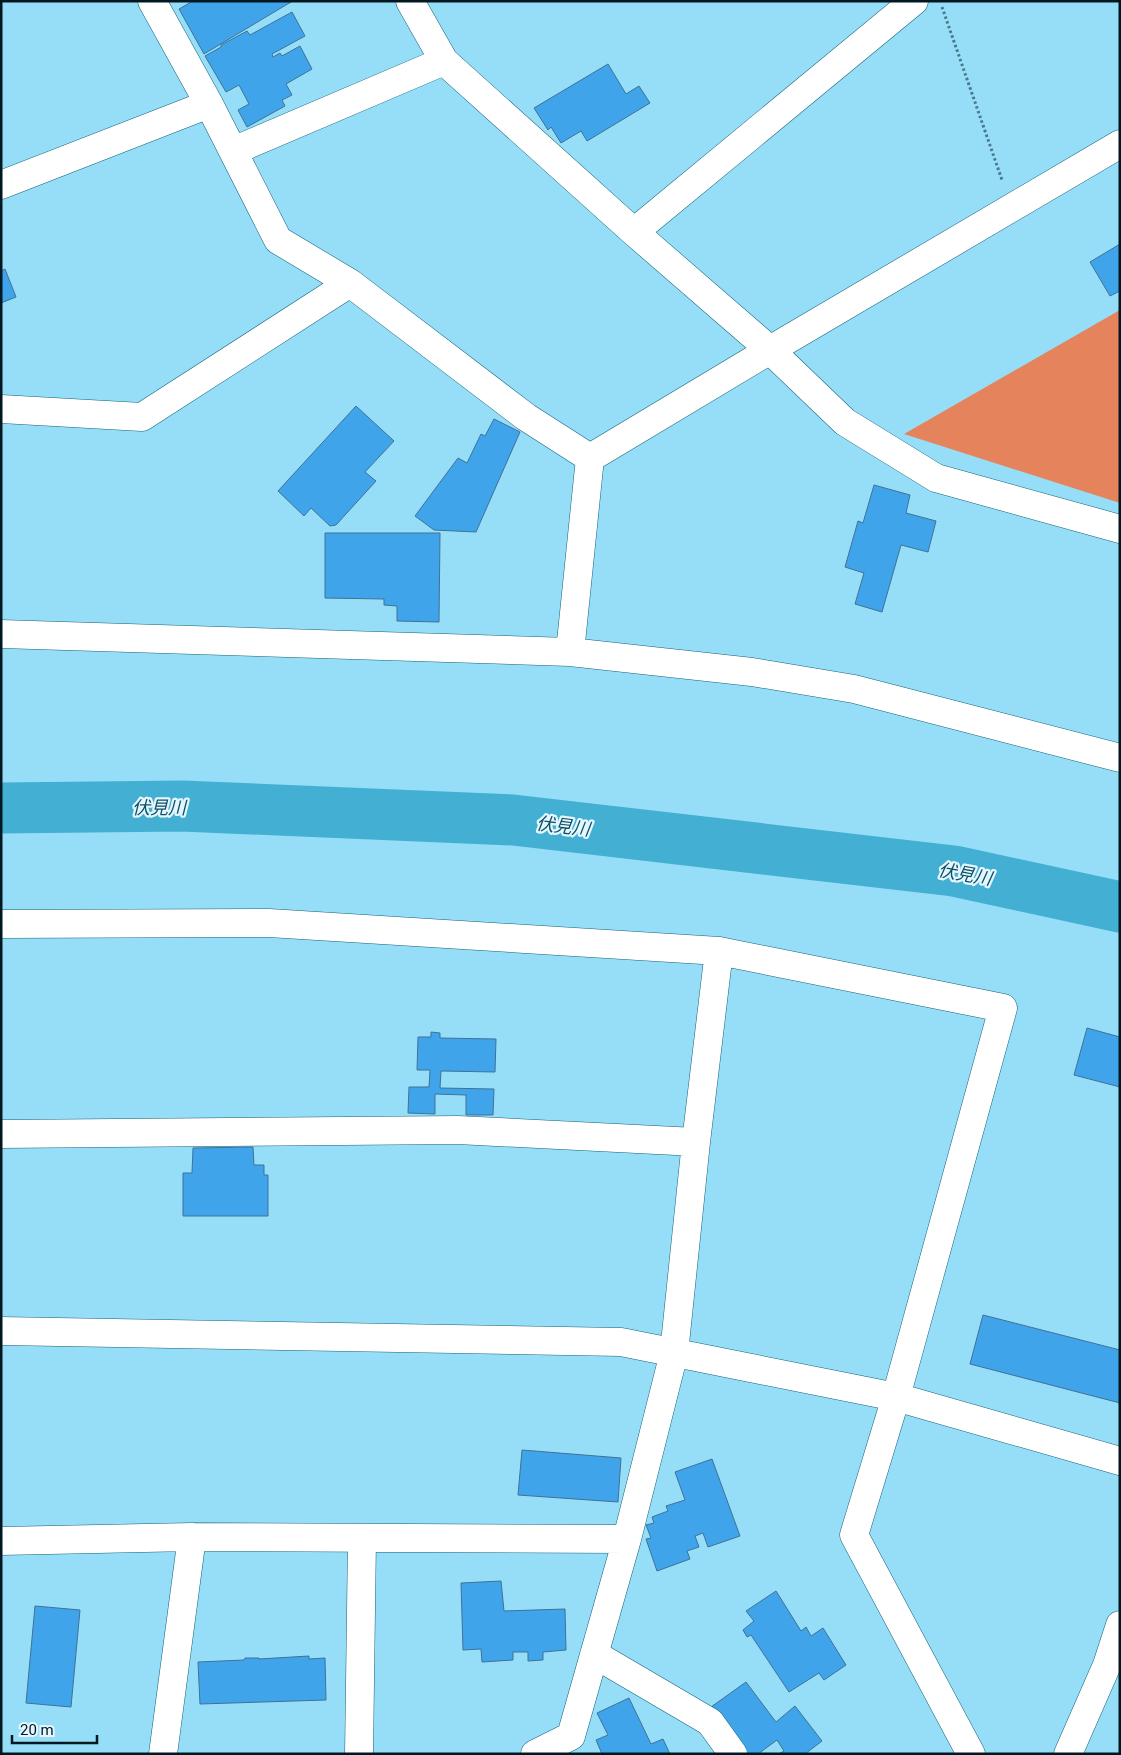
<svg xmlns="http://www.w3.org/2000/svg" width="1121" height="1755" viewBox="0 0 1121 1755" font-family="Roboto,'Noto Sans JP',sans-serif">
	<style>
		.green { fill: #e5845c }
		.lines { fill: none; stroke-linecap: round; stroke-linejoin: round }
		.river { stroke: #43b0d3; stroke-width: 51 }
		.building { fill: #3fa4e9; stroke: #407297 }
		.street-casing { stroke: #14637a; stroke-width: 29 }
		.secondary-casing { stroke: #14637a; stroke-width: 29 }
		.path { stroke: #49798a; stroke-width: 3; stroke-dasharray: 2.5 2.5; stroke-linecap: butt }
		.street { stroke: #fff; stroke-width: 28 }
		.secondary { stroke: #fff; stroke-width: 28 }
		.labels { text-anchor: middle; dominant-baseline: central; stroke-width: 4.5; stroke-linejoin: round; paint-order: stroke }
		.water-label { font-size: 18px; font-style: italic; fill: #125062; stroke: #e2f7ff }
	</style>
	<rect width="100%" height="100%" fill="#96def8"/>
	<!-- green -->
	<path class="green" d="M1120,310V503L904,434Z"/>
	<g class="lines">
		<!-- river -->
		<path class="river" d="M1,808L182,806L513,820L954,871L1120,907"/>
	</g>
	<!-- building -->
	<path class="building" d="M193,1H291V2L204,54L179,9Z
		M292,12L305,36L272,54L273,57L280,53L282,56L300,46L312,69L286,84L292,95L282,100L285,106L247,127L238,110L249,104L239,85L226,92L205,56L221,47V45L247,31L250,35Z
		M608,64L626,94L639,86L650,103L587,141L581,131L561,143L551,127L548,130L534,108Z
		M1120,244V291L1110,296L1090,262Z
		M5,269L16,297L1,303V271Z
		M356,406L394,441L365,472L376,481L336,525L330,526L311,508L304,516L278,491Z
		M494,419L520,432L476,532L434,530L415,516L458,458L467,463L481,434L485,436Z
		M874,485L910,495L906,513L936,521L928,552L901,545L882,612L855,604L864,573L845,567L858,521L863,523Z
		M325,533H440L439,622L397,621V606L384,605V599L325,598Z
		M1087,1028L1120,1037V1087L1074,1075Z
		M431,1032L440,1033V1038L496,1039L495,1072L441,1071L440,1088L494,1089L493,1115H466V1095L435,1094V1114L408,1113L409,1087H429L430,1070H417L418,1037H431Z
		M253,1147L254,1165H264V1175H268V1216H183V1173H192L193,1148Z
		M983,1315L1120,1350V1403L970,1364Z
		M522,1450L621,1458L618,1502L518,1495Z
		M712,1459L740,1536L708,1547L703,1533L695,1536L699,1547L687,1551L690,1559L657,1571L646,1539L651,1538L646,1525L654,1523L652,1517L668,1511L666,1506L685,1500L675,1472Z
		M501,1581L504,1611L565,1609L566,1650L543,1652V1660L528,1661V1652H513V1660L482,1662L481,1649L463,1650L461,1583Z
		M776,1591L801,1631L806,1627L811,1636L823,1628L846,1665L824,1680L819,1673L789,1692L751,1635L747,1637L743,1630L754,1621L746,1611Z
		M35,1606L80,1610L71,1707L26,1703Z
		M309,1656V1659L325,1658L326,1700L200,1704L198,1662L244,1660L245,1658H259V1659Z
		M746,1682L776,1722L795,1706L822,1741L805,1754H779L784,1751L777,1740L758,1754H745L729,1725L725,1727L711,1707Z
		M629,1698L651,1744L663,1739L670,1754H602L596,1740L608,1735L597,1713Z"/>
	<g class="lines">
		<!-- street casing -->
		<g class="street-casing">
			<path id="street" d="M152,1L209,104L278,240L350,283L526,417L590,458L770,350L1120,144
				M410,1L444,61L634,232L770,350L845,422L936,478L1120,529
				M233,151L444,61
				M1,185L209,104
				M634,232L914,1
				M1,409L142,417L350,283
				M1,634L570,652L752,672L854,689L1120,758
				M570,652L590,458
				M1,924L269,923L719,951L1003,1008L896,1397L854,1535L971,1754
				M1,1134L458,1130L696,1142
				M1,1331L621,1342L896,1397L1120,1461
				M1,1541L192,1537L627,1539
				M594,1654L710,1722L733,1754
				M163,1754L192,1537
				M359,1754L362,1539
				M535,1754L571,1736L627,1539L674,1353L696,1142L719,951"/>
		</g>
		<!-- secondary casing -->
		<g class="secondary-casing">
			<path id="secondary" d="M1068,1754L1107,1665L1120,1625"/>
		</g>
		<!-- path -->
		<path class="path" d="M942,7L1002,180"/>
		<!-- street -->
		<use href="#street" class="street"/>
		<!-- secondary -->
		<use href="#secondary" class="secondary"/>
	</g>
	<g class="labels">
		<!-- water labels -->
		<g class="water-label">
			<text x="159" y="807">伏見川</text>
			<text transform="translate(563 826) rotate(7)">伏見川</text>
			<text transform="translate(965 874) rotate(10)">伏見川</text>
		</g>
	</g>
	<!-- border -->
	<rect width="1121" height="1755" fill="none" stroke="#001821" stroke-width="5"/>
	<!-- scale -->
	<path d="M12 1735v8h85v-8" fill="none" stroke="#001821" stroke-width="2.5"/>
	<text x="20" y="1735" font-size="15" fill="#001821" stroke="#e2f7ff" stroke-width="4" paint-order="stroke">20 m</text>
</svg>
